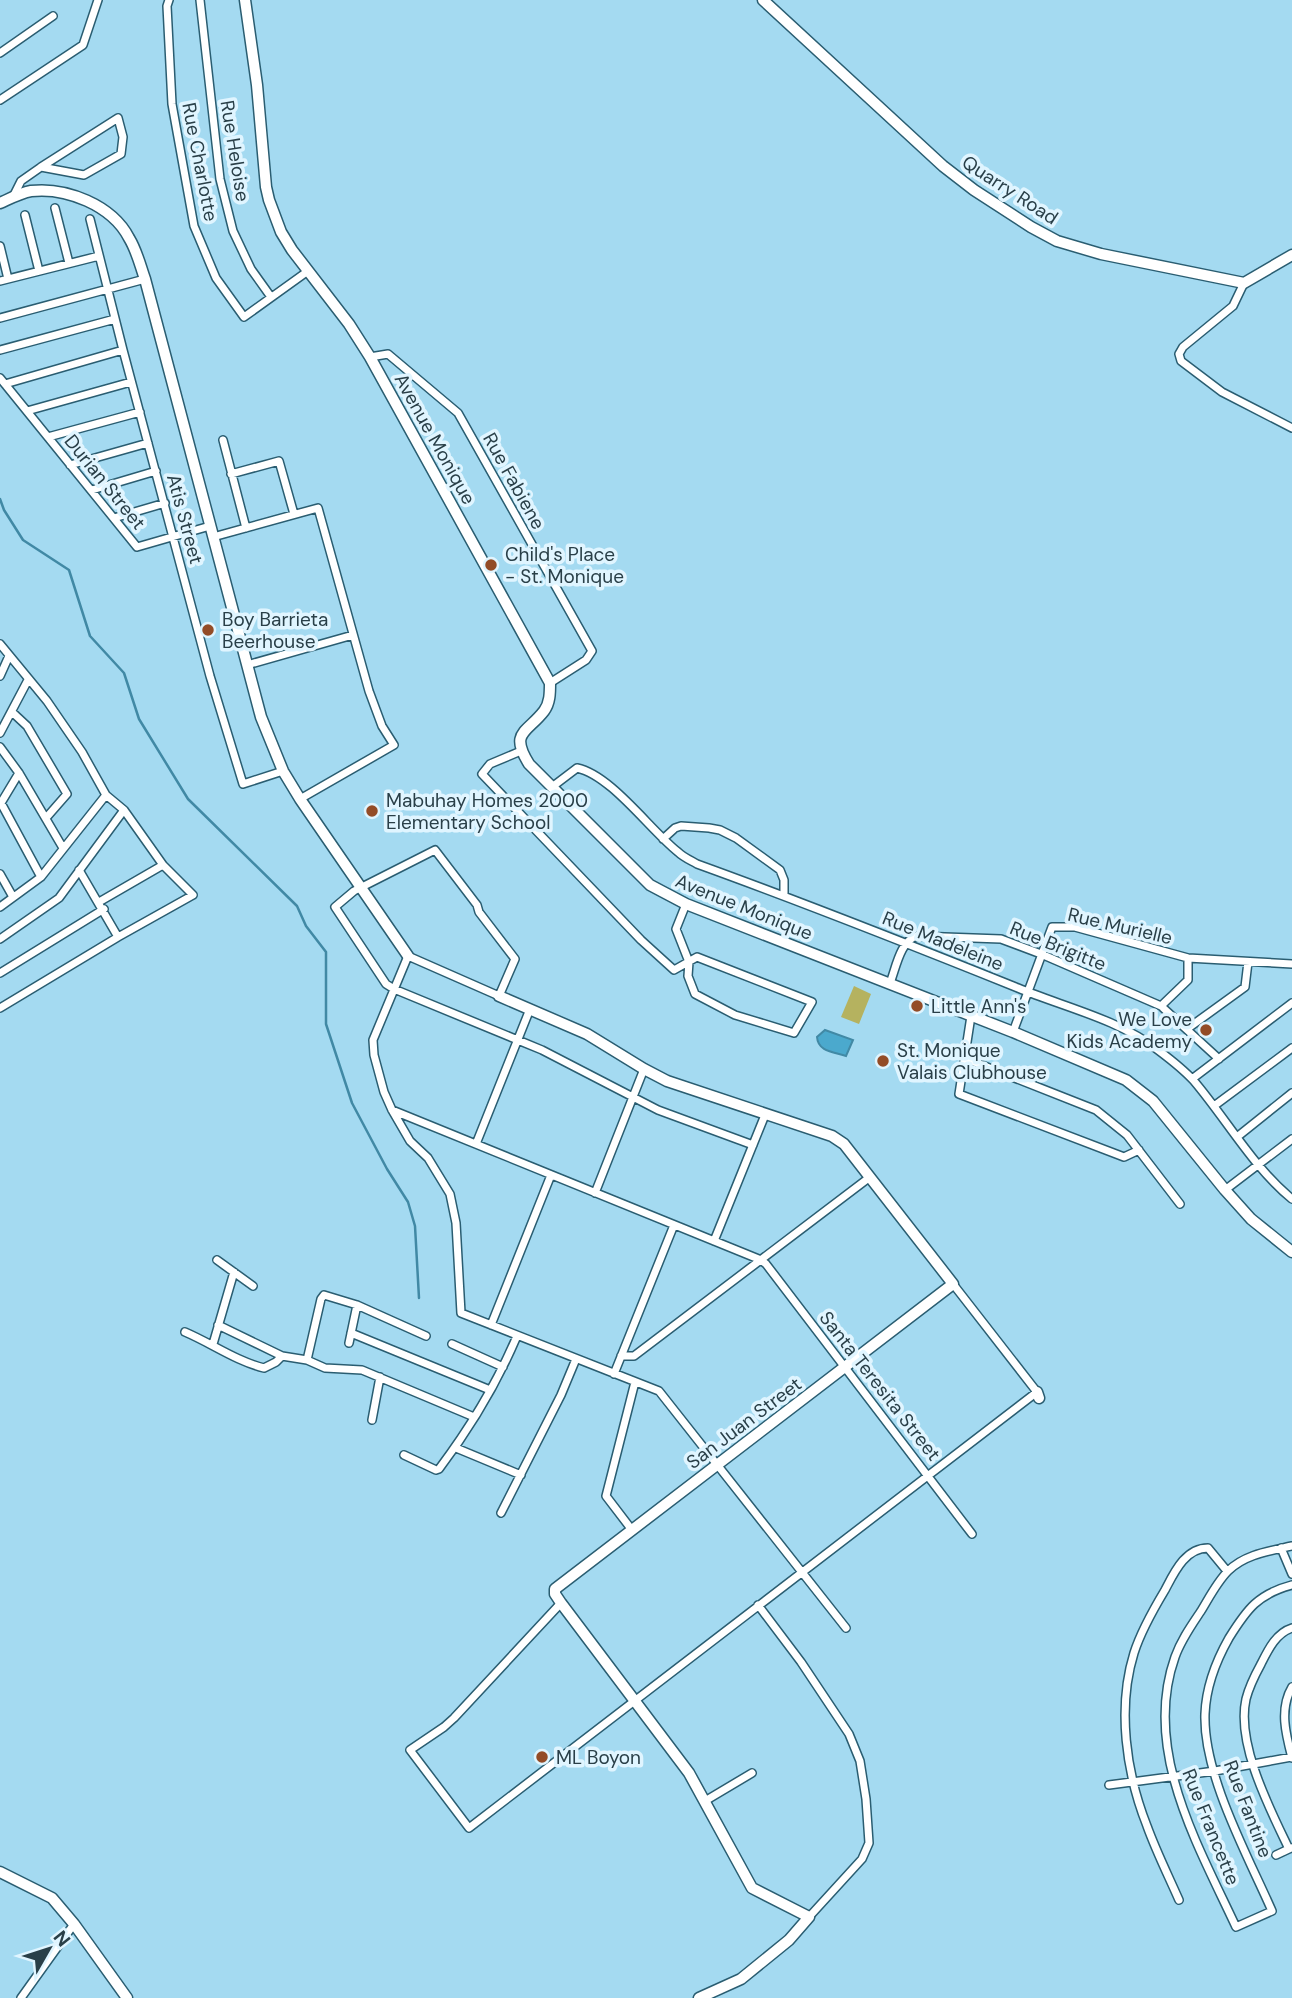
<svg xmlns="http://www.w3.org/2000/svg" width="1292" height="1998" viewBox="0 0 1292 1998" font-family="'DM Sans',sans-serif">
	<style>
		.green { fill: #b5b25f }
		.water { fill: #4ba9cd; stroke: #4189a5; stroke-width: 2 }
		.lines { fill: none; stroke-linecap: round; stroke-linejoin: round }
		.stream { stroke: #4189a5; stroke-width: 2.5 }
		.street-casing { stroke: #2a5d71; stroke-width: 10 }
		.secondary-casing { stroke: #2a5d71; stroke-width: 13 }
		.street { stroke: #fff; stroke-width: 7 }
		.secondary { stroke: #fff; stroke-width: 10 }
		.poi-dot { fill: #934c27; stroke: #e0f5ff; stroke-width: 2.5 }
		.labels { text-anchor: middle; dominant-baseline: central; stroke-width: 7; stroke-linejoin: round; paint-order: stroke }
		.street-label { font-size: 19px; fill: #293f48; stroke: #e0f5ff }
		.poi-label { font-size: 19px; fill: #293f48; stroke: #e0f5ff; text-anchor: start }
	</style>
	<rect width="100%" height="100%" fill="#a4daf1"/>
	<!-- green -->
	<path class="green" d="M854,986L871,994L859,1024L841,1017Z"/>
	<!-- water -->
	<path class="water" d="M825,1030L853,1040L846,1056C834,1052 818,1052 817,1037Z"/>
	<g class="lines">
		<!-- stream -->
		<path class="stream" d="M0,499L4,510L23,540L69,570L90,636L124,673L139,719L188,799L297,906L306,926L326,952V1024L352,1103L387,1169L408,1202L415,1226L419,1298"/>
		<!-- street casing -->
		<g class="street-casing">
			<path id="street" d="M169,0L167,6L172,104L194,226L216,278L244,317L308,271
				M200,0L220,179L233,231L251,269L271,297
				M0,53L53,16
				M0,100L83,45L98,0
				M13,197L21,181L41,167L118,118L123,137L121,154L84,175L41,167
				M55,208L69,263
				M25,215L39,271
				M90,219L123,350L210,676L243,784L283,771
				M0,246L8,279
				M0,281L99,256
				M1244,283L1233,306L1183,347L1179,354L1181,361L1222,392L1292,428
				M0,318L145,279
				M0,350L115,319
				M370,357L388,354L458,413L592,651L586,660L550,683
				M0,378L137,547L210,526
				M5,384L123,350
				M27,411L131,382
				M48,437L140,412
				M223,440L246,528
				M70,465L148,443
				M231,474L279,461L294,514
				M92,490L156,471
				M114,518L165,503
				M213,537L318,508L369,691L382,726L394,745L300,799
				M0,644L47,701L82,752L106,795L124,810L163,865L193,895L118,937L0,1008
				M247,665L353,635
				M0,676L9,656
				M12,712L27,726L67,794L46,818
				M0,733L28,680
				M0,747L19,773L63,848
				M521,751L490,764L482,774L641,940L674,970L697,957L812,1002L794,1033L735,1015L695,994L688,976L689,962L676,929L686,904
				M19,773L1,803L41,877
				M552,787L577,768C611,775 650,830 678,852C683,857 690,860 697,864C805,903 911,945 1018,988C1064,1007 1118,1019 1158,1050C1170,1059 1184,1070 1194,1081C1227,1120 1253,1167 1292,1199
				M663,839L675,828L681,826L709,828L720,830L736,838L780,870L784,880V895
				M79,870L118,937
				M0,874L13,897
				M99,902L163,865
				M0,907L41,877L106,795
				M0,939L59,898L124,810
				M0,973L104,909
				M890,983C896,968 900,941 917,936L1001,939L1041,954L1161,1006L1219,1059
				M1161,1006L1188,980V958
				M971,1016L959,1094L1124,1157L1139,1150
				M1187,1029L1245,987L1248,962
				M1013,1032L1052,927H1075L1188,958L1292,964
				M964,1058L1096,1110L1127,1135L1180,1204
				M1192,1079L1292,1003
				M1214,1106L1292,1048
				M392,1110L761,1260L766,1264L972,1534
				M1237,1137L1292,1093
				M476,1144L530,1009
				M753,1145L658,1110L542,1050L394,989L386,984L335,907L354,891L435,850L477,905L479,912L515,959L499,996L408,956L373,1040L374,1055L384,1092L392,1110L410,1141L428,1158L450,1194L456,1223L461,1313L659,1391L846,1628
				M1225,1190L1292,1139
				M595,1193L644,1069
				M714,1241L765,1115
				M217,1260L253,1286
				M218,1325L282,1356L307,1360
				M491,1325L551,1175
				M185,1332C211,1343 236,1361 264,1368L276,1362L282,1356
				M351,1333L490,1390
				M426,1336L357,1305L324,1295L321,1299L307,1360L325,1368L362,1370L474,1417
				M349,1343L357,1305
				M213,1344L234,1272
				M452,1344L503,1367
				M621,1356H634L870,1177
				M614,1374L674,1225
				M372,1420L380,1377
				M456,1448L521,1475
				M404,1455L436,1470L439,1469C470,1428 497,1383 517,1336
				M501,1513L561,1395L576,1359
				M632,1530L606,1496L635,1382
				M1292,1546C1270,1551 1245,1554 1228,1571C1217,1582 1209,1598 1201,1611C1191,1626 1181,1640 1175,1657C1142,1750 1198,1845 1236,1927L1272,1911C1248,1856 1203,1775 1205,1714C1206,1687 1216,1661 1229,1638C1247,1609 1258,1594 1292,1585
				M1281,1548L1292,1574
				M561,1603L454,1718L444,1727L410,1750L469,1828L1037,1392L953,1284
				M758,1605L801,1662L849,1734L860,1761L866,1799L869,1843L862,1859L809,1917
				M1292,1758C1286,1735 1279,1709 1292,1687
				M1109,1785L1215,1771L1292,1757
				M705,1801L752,1773
				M1289,1849C1270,1809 1236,1744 1246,1699C1249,1687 1255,1675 1261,1664C1268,1650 1276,1633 1292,1628
				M1276,1855L1291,1848
				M1179,1900C1168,1875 1156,1851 1147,1826C1126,1773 1117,1708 1134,1653C1141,1631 1153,1610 1165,1590C1174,1573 1185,1548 1208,1548L1227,1571
				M21,1998L74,1924"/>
		</g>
		<!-- secondary casing -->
		<g class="secondary-casing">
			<path id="secondary" d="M245,0L257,85L266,187L269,200L281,232L292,250L349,324L370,357L550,683C550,693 550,703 544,711C527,733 509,732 529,764L650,885L686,904L1013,1032L1126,1080L1153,1101L1225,1190L1251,1219L1292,1252
				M763,0L943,166L974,190L1031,227L1057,241L1101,254L1244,283L1292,255
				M0,203C9,199 20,193 31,191C66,187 112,205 129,238C137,251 140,265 145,279L261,717L283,771L300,799L408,956
				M499,996L587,1034L644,1069L667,1081L832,1136L844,1144L953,1284L555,1589V1594L561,1603L689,1773L752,1888L809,1917L789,1940L741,1979L699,1998
				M1037,1392L1039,1398
				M0,1872L52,1898L74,1924L127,1998"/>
		</g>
		<!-- street -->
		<use href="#street" class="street"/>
		<!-- secondary -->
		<use href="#secondary" class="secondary"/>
	</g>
	<!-- markers -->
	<g class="poi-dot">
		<circle cx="491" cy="565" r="7"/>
		<circle cx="208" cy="630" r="7"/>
		<circle cx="372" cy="811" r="7"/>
		<circle cx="917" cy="1006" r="7"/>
		<circle cx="1206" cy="1030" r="7"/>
		<circle cx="883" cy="1061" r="7"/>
		<circle cx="542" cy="1757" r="7"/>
	</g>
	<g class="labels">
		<!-- street labels -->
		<g class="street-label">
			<text transform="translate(235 151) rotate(81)">Rue Heloise</text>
			<text transform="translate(200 162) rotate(79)">Rue Charlotte</text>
			<text transform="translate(1010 190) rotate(33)">Quarry Road</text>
			<text transform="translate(435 439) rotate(61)">Avenue Monique</text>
			<text transform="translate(514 481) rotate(61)">Rue Fabiene</text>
			<text transform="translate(105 482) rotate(51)">Durian Street</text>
			<text transform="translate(185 519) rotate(75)">Atis Street</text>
			<text transform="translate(744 907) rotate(22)">Avenue Monique</text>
			<text transform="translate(1120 926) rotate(13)">Rue Murielle</text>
			<text transform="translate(943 941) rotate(22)">Rue Madeleine</text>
			<text transform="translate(1058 946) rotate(22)">Rue Brigitte</text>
			<text transform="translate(880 1386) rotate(52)">Santa Teresita Street</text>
			<text transform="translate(744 1423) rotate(-37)">San Juan Street</text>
			<text transform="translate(1248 1809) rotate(69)">Rue Fantine</text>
			<text transform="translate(1211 1827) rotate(68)">Rue Francette</text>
		</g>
		<!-- poi labels -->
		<g class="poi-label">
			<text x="505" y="554">Child's Place<tspan x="505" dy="22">- St. Monique</tspan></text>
			<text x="222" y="619">Boy Barrieta<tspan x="222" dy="22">Beerhouse</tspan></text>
			<text x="386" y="800">Mabuhay Homes 2000<tspan x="386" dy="22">Elementary School</tspan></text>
			<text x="931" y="1006">Little Ann's</text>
			<text x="1192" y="1019" text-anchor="end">We Love<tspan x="1192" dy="22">Kids Academy</tspan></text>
			<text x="897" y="1050">St. Monique<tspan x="897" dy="22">Valais Clubhouse</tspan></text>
			<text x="556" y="1757">ML Boyon</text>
		</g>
	</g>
	<!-- north arrow -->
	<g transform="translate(49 1949) rotate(51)" stroke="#e0f5ff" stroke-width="5" paint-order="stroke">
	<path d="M0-5L12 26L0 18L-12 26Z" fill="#293f48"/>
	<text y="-10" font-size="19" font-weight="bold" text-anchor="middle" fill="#293f48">N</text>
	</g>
</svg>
